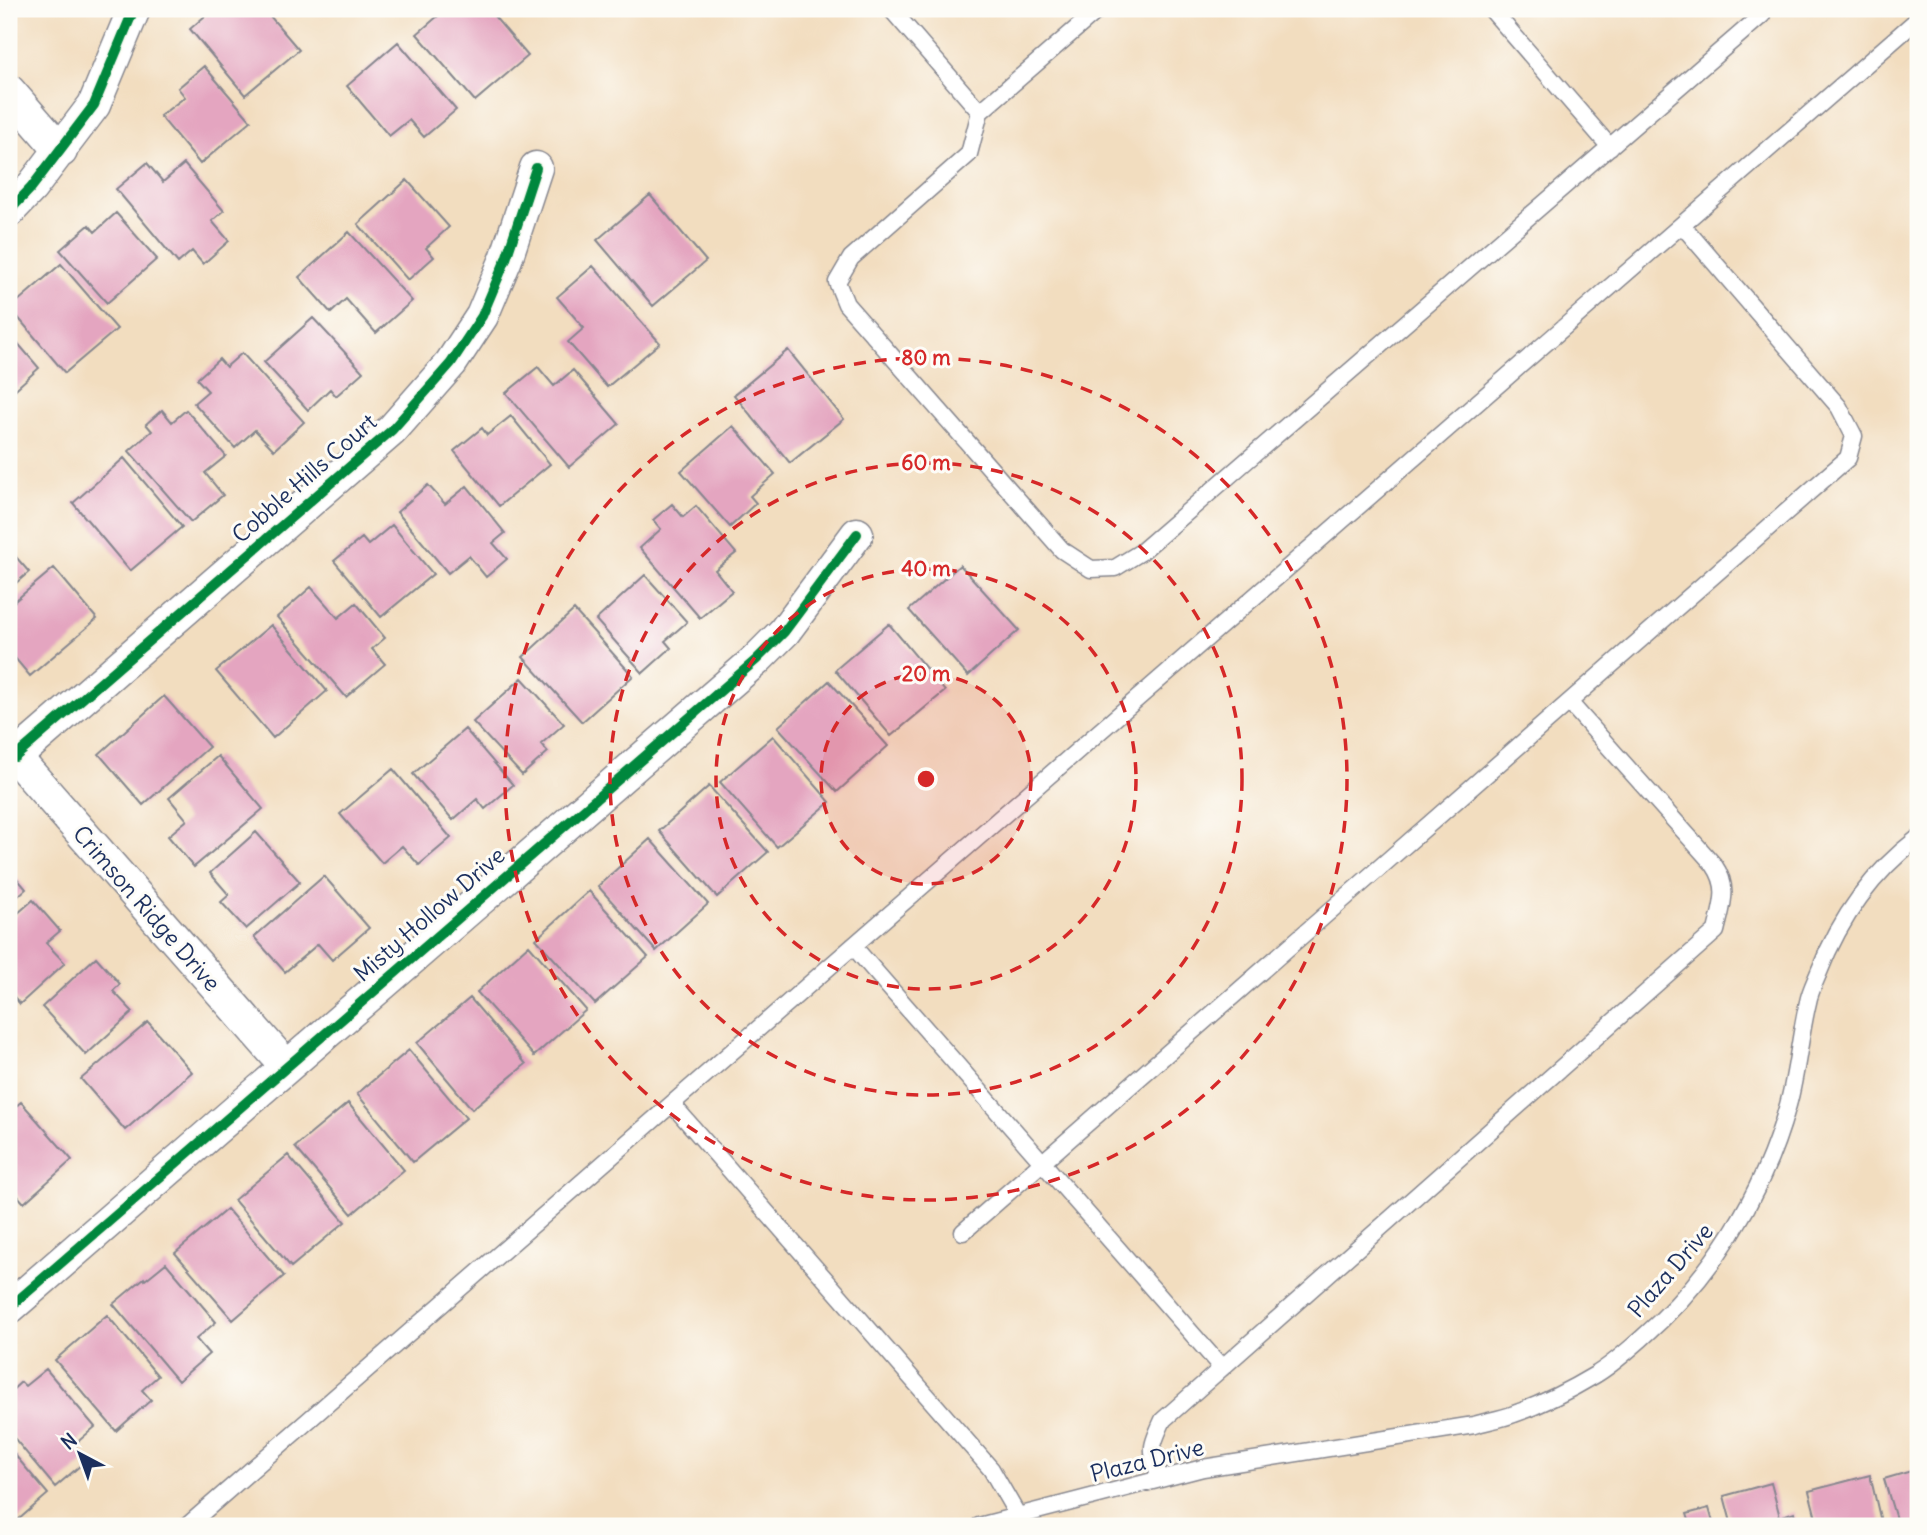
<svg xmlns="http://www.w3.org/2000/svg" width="1927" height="1535" viewBox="0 0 1927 1535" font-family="Delius,sans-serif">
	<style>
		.building { fill: #e4a5c0 }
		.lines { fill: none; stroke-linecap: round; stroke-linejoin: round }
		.service-casing { stroke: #86868e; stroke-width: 19 }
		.minor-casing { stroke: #86868e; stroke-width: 35 }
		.service { stroke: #fff; stroke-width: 16 }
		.minor { stroke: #fff; stroke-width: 32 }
		.cycleway-casing { stroke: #fdfcf7; stroke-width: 15 }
		.cycleway { stroke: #00873e; stroke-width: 10 }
		.ring { fill: none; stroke: #d62828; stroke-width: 3.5; stroke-dasharray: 12 9 }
		.labels { text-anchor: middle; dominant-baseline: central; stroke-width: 6; stroke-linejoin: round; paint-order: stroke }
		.street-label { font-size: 23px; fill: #1b2f5e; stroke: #fdfcf7 }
		.centre { fill: #d62828; stroke: #fdfcf7; stroke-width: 3.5 }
		.ring-label { font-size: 21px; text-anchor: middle; font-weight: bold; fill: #d62828; stroke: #fdfcf7; stroke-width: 6; stroke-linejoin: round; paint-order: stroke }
	</style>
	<rect width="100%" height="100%" fill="#fdfcf7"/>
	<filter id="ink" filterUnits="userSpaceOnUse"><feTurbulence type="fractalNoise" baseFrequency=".0143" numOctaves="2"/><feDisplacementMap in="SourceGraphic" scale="14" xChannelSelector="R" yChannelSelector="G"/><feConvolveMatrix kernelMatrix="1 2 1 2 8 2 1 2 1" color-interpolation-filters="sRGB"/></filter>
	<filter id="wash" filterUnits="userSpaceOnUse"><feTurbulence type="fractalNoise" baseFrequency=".00686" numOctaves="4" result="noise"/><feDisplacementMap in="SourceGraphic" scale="28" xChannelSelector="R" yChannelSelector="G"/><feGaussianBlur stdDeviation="1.57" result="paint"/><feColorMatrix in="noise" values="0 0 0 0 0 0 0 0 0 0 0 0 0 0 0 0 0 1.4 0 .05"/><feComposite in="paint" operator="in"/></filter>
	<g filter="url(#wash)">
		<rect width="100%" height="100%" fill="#f2ddbf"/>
		<g id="blocks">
			<!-- building -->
			<path class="building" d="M213,9H264L299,50L245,95L190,29Z
				M446,9H488L528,56L475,101L417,34Z
				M398,42L456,110L424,137L409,120L389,136L347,86Z
				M204,66L251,121L200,164L160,116L185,97L178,88Z
				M147,163L163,182L184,164L224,211L212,221L229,241L203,264L192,251L178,263L116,189Z
				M407,180L449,227L426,248L434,257L408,280L358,224Z
				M650,195L706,261L653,306L597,240Z
				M116,213L157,259L107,303L60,250L89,225L95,232Z
				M349,232L412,301L376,333L346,299L331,313L299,277Z
				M61,264L117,329L65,373L10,308Z
				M593,266L660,343L607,387L568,342L584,328L557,297Z
				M313,318L363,372L336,396L330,389L308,410L264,362Z
				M9,333L39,368L9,395Z
				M788,350L844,419L790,463L734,395Z
				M242,353L304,422L274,450L255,430L235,448L194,403L208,391L197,379L219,359L226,367Z
				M538,367L554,386L573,370L619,424L569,467L506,393Z
				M162,410L172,422L186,410L226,456L205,473L223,495L191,522L129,451L152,431L146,424Z
				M511,416L550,464L499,506L454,451L482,428L487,435Z
				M733,426L775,474L750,496L756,503L730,527L681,471Z
				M124,458L182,527L130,571L73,503Z
				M428,485L445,504L467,486L505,533L493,543L507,559L486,577L469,556L448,573L397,512Z
				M672,504L683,517L696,506L736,553L715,570L732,591L700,618L640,548L661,529L653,520Z
				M392,525L433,574L381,617L334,561L362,538L368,545Z
				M9,549L29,572L9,589Z
				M960,565L1019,630L968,676L909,610Z
				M54,568L97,619L30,676L9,651V606Z
				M645,575L687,622L665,641L671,648L643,673L596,620Z
				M311,587L338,618L356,603L385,638L372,649L385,664L346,697L277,617Z
				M574,610L633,676L582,722L523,657Z
				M889,624L945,691L891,736L835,670Z
				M271,625L327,691L273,738L216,671Z
				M522,678L564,724L541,744L548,752L522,775L473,722Z
				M829,681L888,746L837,792L778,727Z
				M164,696L209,747L143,805L99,754Z
				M465,729L513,785L485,809L477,799L453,820L413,774Z
				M773,736L830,802L777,847L720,782Z
				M218,756L263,809L194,867L168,836L187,820L169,798Z
				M393,769L451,838L419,865L402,846L382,863L340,814Z
				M709,786L768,852L717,897L659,831Z
				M256,832L300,882L246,929L221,902L229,895L210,873Z
				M650,839L708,904L656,951L598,886Z
				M9,869L26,889L9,904Z
				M324,876L369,928L332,960L318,944L285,972L254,937Z
				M589,891L648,957L595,1004L536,939Z
				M33,900L60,931L46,943L65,963L20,1004L9,991V921Z
				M529,945L586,1010L534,1056L477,992Z
				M96,957L120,984L113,991L133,1012L86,1055L42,1007Z
				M470,998L526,1064L472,1109L417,1043Z
				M148,1022L192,1072L125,1130L81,1079Z
				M409,1050L466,1118L413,1162L357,1094Z
				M21,1102L72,1160L24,1203L9,1186V1112Z
				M348,1103L404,1170L352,1214L295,1147Z
				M288,1155L345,1222L291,1267L234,1200Z
				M227,1209L284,1276L233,1320L175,1253Z
				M166,1263L216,1322L196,1339L209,1354L178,1381L113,1304L144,1278L145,1280Z
				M107,1315L158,1376L142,1390L151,1400L116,1431L55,1360Z
				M46,1369L95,1427L74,1445L87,1460L55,1487L9,1432V1393L21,1382L25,1386Z
				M9,1448L48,1494L18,1520L9,1509Z
				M1918,1469V1526H1898L1884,1479Z
				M1870,1475L1882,1526H1818L1809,1491Z
				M1771,1483L1780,1517L1794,1512L1797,1526H1732L1724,1496Z
				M1709,1508L1714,1526H1691L1687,1514Z"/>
		</g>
	</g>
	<g filter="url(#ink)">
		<use href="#blocks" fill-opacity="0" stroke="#86868e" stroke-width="2"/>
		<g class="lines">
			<!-- service casing -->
			<g class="service-casing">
				<path id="service" d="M891,9L980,112
					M1099,9L980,112L969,154L851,258L837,282L846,304L1062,550L1091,569L1115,568L1141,552L1762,15
					M1491,9L1610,147
					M853,946L1222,1368
					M672,1104L991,1469L1018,1516
					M963,1232L1848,458L1854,436L1839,407L1682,225
					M1160,1479C1151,1448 1149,1450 1163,1420L1716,931C1722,905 1730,888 1714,865L1569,702
					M187,1526L1918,19
					M979,1526L1203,1468L1474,1425C1487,1421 1501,1419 1514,1414C1542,1404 1570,1390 1595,1375C1612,1365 1627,1351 1641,1339C1712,1277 1763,1196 1788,1105C1797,1073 1800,1035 1808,1002C1810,991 1815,982 1819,972C1840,918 1872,873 1918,838"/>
			</g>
			<!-- minor casing -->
			<g class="minor-casing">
				<path id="minor" d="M9,91L61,151
					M9,211L31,188L94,105L134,9
					M9,750L286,1066
					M15,757L392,430L451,363L482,316L506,259L536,168
					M9,1308L756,660L784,632L857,534"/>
			</g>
			<!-- service -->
			<use href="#service" class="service"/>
			<!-- minor -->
			<use href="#minor" class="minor"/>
			<!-- cycleway casing -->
			<g class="cycleway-casing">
				<path id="cycleway" d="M9,211L31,188L94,105L134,9
					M15,757L392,430L451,363L482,316L506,259L536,168
					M9,1308L756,660L784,632L857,534"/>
			</g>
			<!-- cycleway -->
			<use href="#cycleway" class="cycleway"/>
		</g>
	</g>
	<!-- distance rings -->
	<circle cx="926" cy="779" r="105" fill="#d62828" fill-opacity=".12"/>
	<g class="ring">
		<circle cx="926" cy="779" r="105"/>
		<circle cx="926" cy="779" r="210"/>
		<circle cx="926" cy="779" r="316"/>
		<circle cx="926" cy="779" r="421"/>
	</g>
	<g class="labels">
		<!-- street labels -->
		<g class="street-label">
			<text transform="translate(304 478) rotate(-41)">Cobble Hills Court</text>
			<text transform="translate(147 908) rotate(49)">Crimson Ridge Drive</text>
			<text transform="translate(429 914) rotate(-41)">Misty Hollow Drive</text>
			<text transform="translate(1670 1270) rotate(-49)">Plaza Drive</text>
			<text transform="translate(1147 1460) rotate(-14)">Plaza Drive</text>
		</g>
	</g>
	<circle cx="926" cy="779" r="10" class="centre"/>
	<g class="ring-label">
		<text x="926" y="365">80 m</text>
		<text x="926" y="470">60 m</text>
		<text x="926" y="576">40 m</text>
		<text x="926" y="681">20 m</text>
	</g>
	<!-- margin -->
	<rect width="1927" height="1535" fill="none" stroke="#fdfcf7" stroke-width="35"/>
	<!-- north arrow -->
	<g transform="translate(80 1454) rotate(319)" stroke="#fdfcf7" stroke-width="5" paint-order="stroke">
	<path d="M0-5L12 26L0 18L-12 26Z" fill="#1b2f5e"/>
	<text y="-10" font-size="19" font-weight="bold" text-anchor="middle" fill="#1b2f5e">N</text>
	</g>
</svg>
